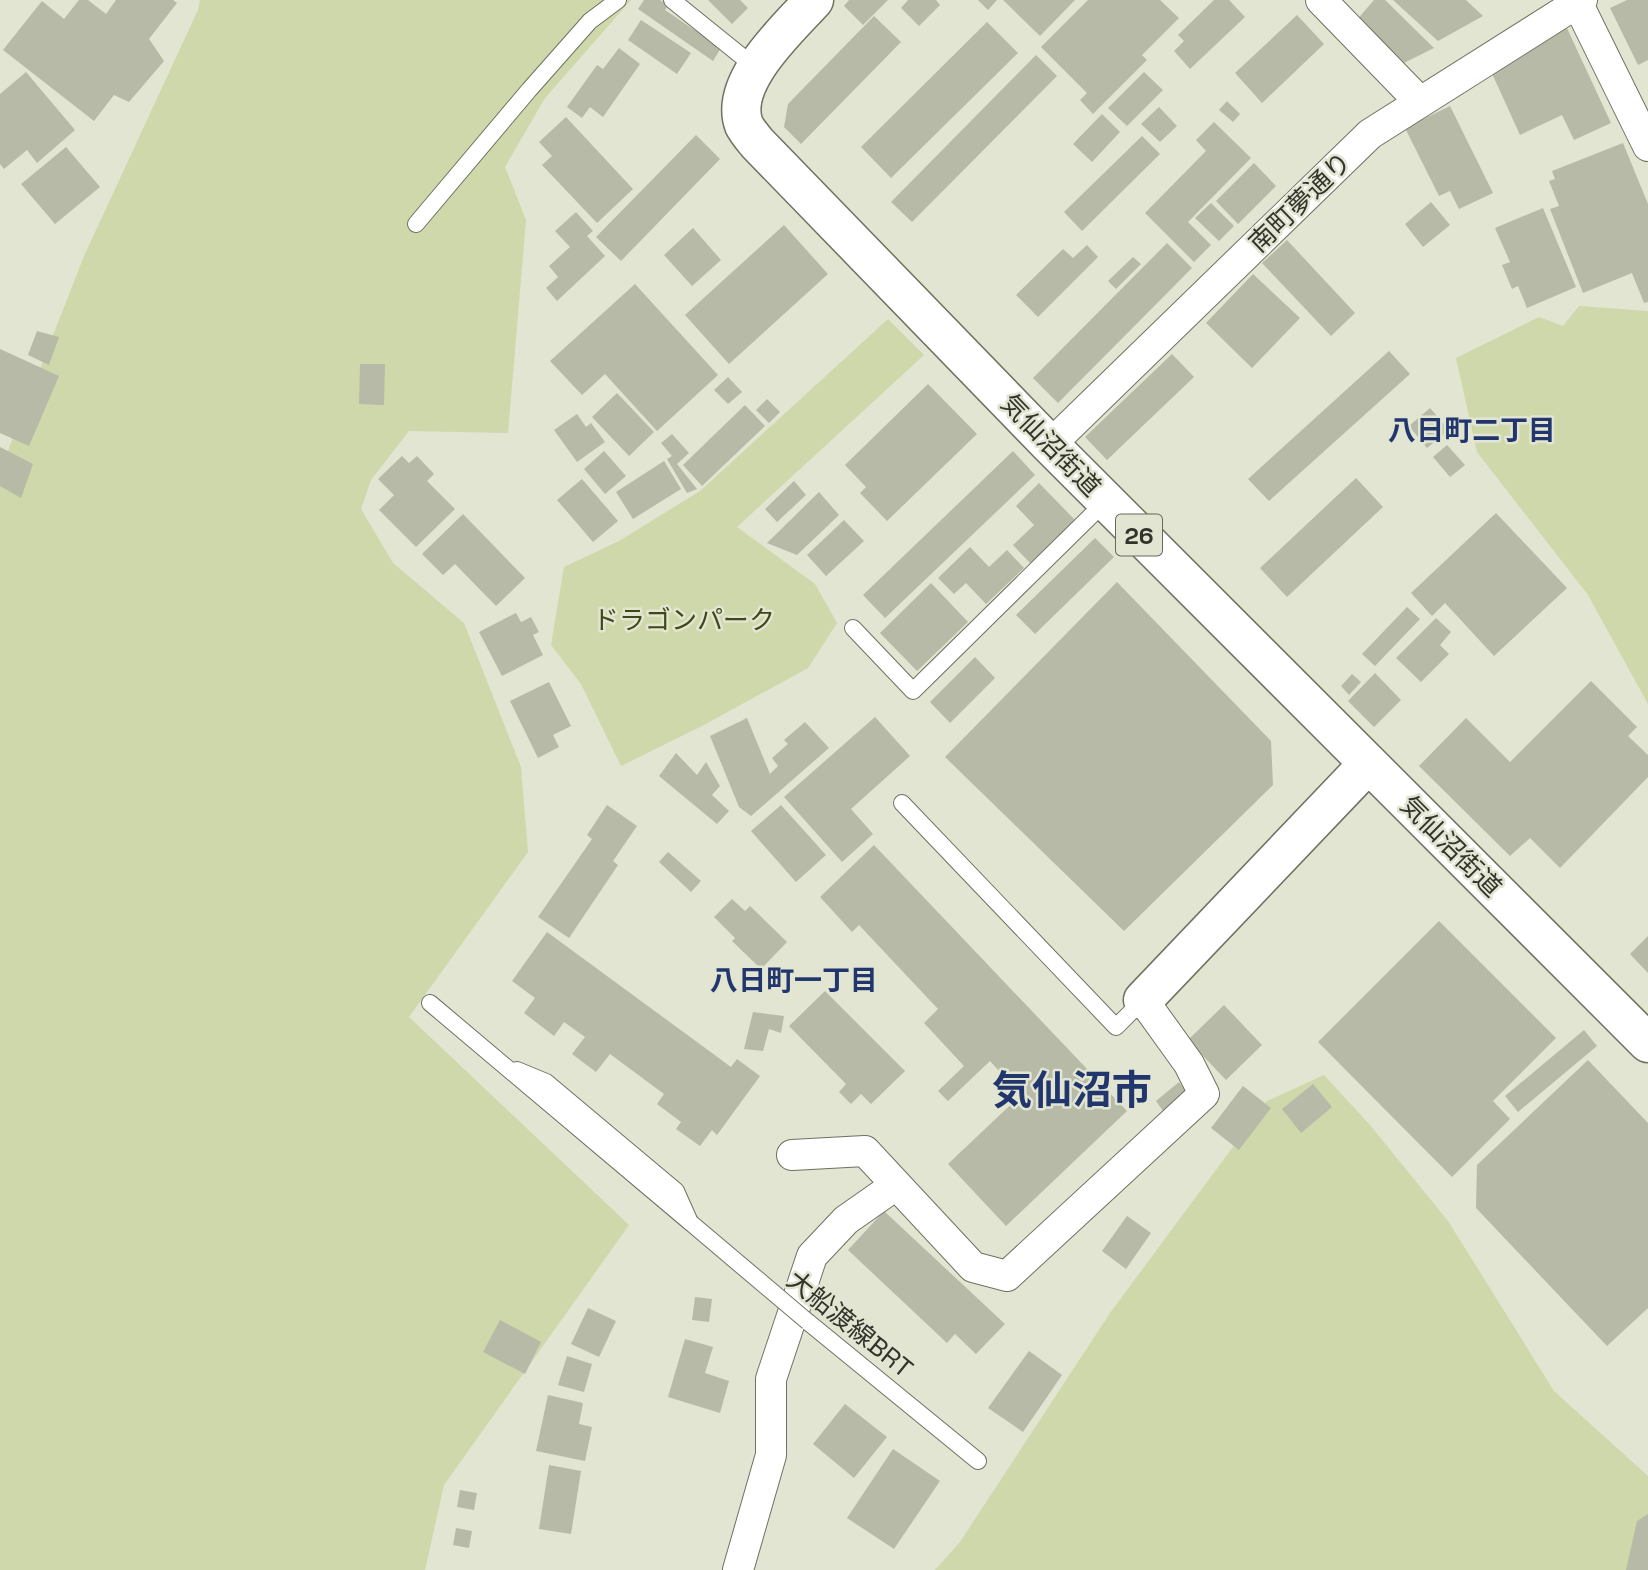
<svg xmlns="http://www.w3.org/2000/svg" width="1648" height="1570" viewBox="0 0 1648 1570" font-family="'Space Grotesk','Noto Sans JP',sans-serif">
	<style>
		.green { fill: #cfd8aa }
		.building { fill: #b6baa6 }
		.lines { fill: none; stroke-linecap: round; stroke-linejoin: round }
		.lane-casing { stroke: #6e7260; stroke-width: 18 }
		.street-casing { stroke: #6e7260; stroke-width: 32 }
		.secondary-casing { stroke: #6e7260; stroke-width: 41 }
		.primary-casing { stroke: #6e7260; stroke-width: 41 }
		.lane { stroke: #fff; stroke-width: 16 }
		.street { stroke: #fff; stroke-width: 30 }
		.secondary { stroke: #fff; stroke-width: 38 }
		.primary { stroke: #fff; stroke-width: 38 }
		.lane-bridge-casing { stroke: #6e7260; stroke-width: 18; stroke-linecap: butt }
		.lane-bridge { stroke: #fff; stroke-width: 16 }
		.labels { text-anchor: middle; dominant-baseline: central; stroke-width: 5; stroke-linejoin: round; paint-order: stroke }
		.shield { fill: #e1e5d1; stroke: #66695e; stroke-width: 2 }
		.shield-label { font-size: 24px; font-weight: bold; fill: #32342c }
		.street-label { font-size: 26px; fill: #32342c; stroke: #e1e5d1 }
		.park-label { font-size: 26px; fill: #414816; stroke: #e1e5d1 }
		.neighbourhood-label { font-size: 28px; font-weight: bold; fill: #22366e; stroke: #e1e5d1 }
		.town-label { font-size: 40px; font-weight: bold; fill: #22366e; stroke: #e1e5d1 }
	</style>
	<rect width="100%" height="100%" fill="#e1e5d1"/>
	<!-- green -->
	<path class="green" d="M200,0H631L545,98L505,167L526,220L508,433L409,431L371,480L361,509L393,563L464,623L521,767L528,852L409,1017L629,1225L444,1485L425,1570H0V471L84,256L198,10Z
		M1579,306L1648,311V704L1588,595L1477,452L1456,358L1539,317L1563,326Z
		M888,319L924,355L737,527L815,584L837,623L808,668L702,726L621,766L581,684L551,645L564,567L619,541L700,491Z
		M1324,1075L1370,1125L1448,1221L1554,1391L1648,1476V1570H935L960,1542L1110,1313L1267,1101Z"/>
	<!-- building -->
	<path class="building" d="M79,0H88L106,14L116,0H173L177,3L149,39L164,61L129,102L114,95L94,121L3,50L42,1L64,19Z
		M644,0H660L668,5L665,10L721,48L713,61L638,9Z
		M708,0H740L748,8L732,24Z
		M849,0H888L863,25L844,6Z
		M908,0H936L940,5L919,26L901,8Z
		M978,0H997L988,10Z
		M1003,0H1075L1040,36Z
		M1088,0H1160L1179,18L1142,55L1147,60L1093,114L1080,100L1087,93L1041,47Z
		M1214,0H1229L1245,17L1190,69L1174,51L1184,41L1178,35Z
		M1374,0H1385L1434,48L1398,66L1355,22Z
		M1393,0H1466L1483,16L1438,41Z
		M1627,0H1648V60L1638,65L1610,8Z
		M1297,15L1324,44L1262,103L1235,73Z
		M874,16L901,42L801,144L784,127L788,104Z
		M641,20L691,53L677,74L628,40Z
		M987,22L1018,53L891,178L861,147Z
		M1565,24L1611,123L1574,140L1562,115L1520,135L1490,69Z
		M619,48L640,64L603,117L590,107L582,118L567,107L597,65L603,69Z
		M1036,55L1057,76L912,222L891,202Z
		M26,72L75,130L37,163L27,150L4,169L0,164V94Z
		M1144,72L1163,90L1127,126L1108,108Z
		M1227,101L1240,114L1233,122L1219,110Z
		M1450,106L1493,193L1459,209L1450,191L1439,196L1405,128Z
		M1159,107L1177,126L1160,142L1141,124Z
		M1102,114L1120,132L1092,162L1073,144Z
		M566,117L633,189L597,223L542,165L552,156L539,142Z
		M1214,122L1251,158L1188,222L1211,245L1194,262L1145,213L1206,151L1196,140Z
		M696,135L720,159L621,261L596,237Z
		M1142,136L1160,154L1082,231L1064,212Z
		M1623,143L1648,204V302L1644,303L1632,273L1583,293L1550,209L1559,206L1549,181L1555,179L1552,171Z
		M66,147L100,187L55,224L21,184Z
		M1254,163L1276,186L1238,224L1216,201Z
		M1431,202L1450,225L1423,247L1405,224Z
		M1211,203L1234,226L1219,241L1195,218Z
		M1543,208L1576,287L1527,308L1518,286L1512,289L1502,265L1510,262L1495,228Z
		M576,212L593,231L587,236L605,256L557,301L546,288L558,277L549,266L570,247L555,231Z
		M784,225L828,274L729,364L685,315Z
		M693,228L721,260L692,286L664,255Z
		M1287,240L1355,313L1331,336L1262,263Z
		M1167,243L1192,268L1058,403L1033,378Z
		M1087,245L1098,257L1038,317L1016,295L1063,249L1073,258Z
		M1133,257L1141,264L1116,289L1108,281Z
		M1253,274L1300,318L1252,368L1206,323Z
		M635,284L718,375L657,431L605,374L582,395L550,361Z
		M37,331L59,337L49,365L28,355Z
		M0,349L59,376L29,446L0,433Z
		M1389,351L1410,374L1269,501L1248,479Z
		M1172,354L1194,377L1107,460L1085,437Z
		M360,364H385L384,405L359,404Z
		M728,377L742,392L728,404L714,390Z
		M928,384L977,434L887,521L860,493L866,487L845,465Z
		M617,393L654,432L629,456L592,417Z
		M767,399L780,412L769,423L756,410Z
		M745,405L765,426L702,486L683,465Z
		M1430,408L1449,430L1427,448L1409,426Z
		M577,414L586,427L591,423L605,442L577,462L554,430Z
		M672,434L689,453L677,464L697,489L687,493L667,459L672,456L661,443Z
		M1447,445L1465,465L1450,477L1433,457Z
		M0,447L33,464L21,498L0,486Z
		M604,451L626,476L605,494L584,469Z
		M1013,451L1035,475L885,618L863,595Z
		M402,456L409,463L417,456L434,474L427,481L455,509L416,547L379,510L394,495L378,479Z
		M664,461L681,489L633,519L616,492Z
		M1356,478L1383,507L1287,597L1260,568Z
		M582,479L618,521L593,542L557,500Z
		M794,481L806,495L777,522L765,509Z
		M1039,483L1075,520L1031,564L1013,545L1034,525L1016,506Z
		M819,492L839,515L797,555L767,543Z
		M1496,513L1567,588L1494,656L1445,603L1432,616L1411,593Z
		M463,514L525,578L496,606L455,564L443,575L422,554Z
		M844,520L864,541L826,576L807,555Z
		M1095,538L1114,557L1035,634L1016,615Z
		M970,547L989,567L1007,550L1024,568L986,604L966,583L954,594L938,578Z
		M1117,582L1271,741L1273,785L1124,931L945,757Z
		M931,583L968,622L917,671L880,633Z
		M1407,607L1420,619L1375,666L1362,654Z
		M516,613L521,622L531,617L539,632L533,635L543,655L502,676L479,632Z
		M1436,618L1451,632L1440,645L1449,654L1421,682L1396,658Z
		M975,657L995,678L950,723L930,702Z
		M1375,673L1401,700L1374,727L1348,701Z
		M1352,674L1361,682L1349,695L1341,686Z
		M1591,681L1637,727L1628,736L1648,755V777L1560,868L1530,838L1510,856L1419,766L1466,718L1510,762Z
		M549,682L571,726L553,735L559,747L538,758L510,701Z
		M875,717L910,756L851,809L873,834L842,862L784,797Z
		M747,718L770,774L778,766L772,758L788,744L784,740L805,722L829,748L751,816L739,807L710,736Z
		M676,753L697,775L706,762L720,786L712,795L729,811L717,824L659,776Z
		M607,805L637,826L613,861L618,865L569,938L538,917L592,839L587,835Z
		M781,805L826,855L796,882L751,831Z
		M874,845L1127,1111L1006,1226L948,1164L1021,1095L990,1061L948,1101L938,1091L964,1066L924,1023L938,1009L859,925L852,932L820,897Z
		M668,852L701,881L691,892L659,862Z
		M732,899L745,911L750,906L787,942L761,969L732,941L735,938L714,917Z
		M1439,921L1556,1038L1493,1101L1510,1119L1452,1177L1318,1042Z
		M547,932L731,1067L737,1059L760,1076L717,1135L712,1130L700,1146L676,1129L681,1122L657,1104L664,1094L610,1054L596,1072L572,1054L585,1037L564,1022L554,1036L524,1013L535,998L512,981Z
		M1648,936V973L1630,954Z
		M825,991L905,1071L871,1104L861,1094L851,1104L839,1092L846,1084L789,1026Z
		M1224,1005L1262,1045L1226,1080L1188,1040Z
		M753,1012L784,1016L781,1033L769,1029L763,1051L744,1049Z
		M1584,1030L1597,1046L1518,1112L1505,1096Z
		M1588,1060L1648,1123V1308L1607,1346L1476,1208L1477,1165Z
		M1179,1082L1187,1093L1163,1111L1156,1101Z
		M1313,1084L1332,1107L1301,1133L1282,1109Z
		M1243,1086L1271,1108L1239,1150L1211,1128Z
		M884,1211L1005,1324L976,1354L955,1334L947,1343L848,1250Z
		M1127,1216L1151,1233L1126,1269L1102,1251Z
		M695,1297L712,1299L709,1322L692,1320Z
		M588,1308L616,1321L599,1357L571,1344Z
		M500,1320L541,1342L525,1374L483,1352Z
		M685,1339L713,1347L705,1373L729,1381L720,1413L668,1397Z
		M1029,1351L1062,1375L1023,1432L988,1408Z
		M567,1356L592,1364L584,1392L558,1385Z
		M548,1395L583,1403L579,1424L592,1427L585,1461L536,1451Z
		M845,1404L887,1437L854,1478L813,1444Z
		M893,1449L940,1481L894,1549L847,1518Z
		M549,1465L581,1471L571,1534L539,1529Z
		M460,1490L477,1493L474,1510L457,1507Z
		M1648,1514V1570H1626L1637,1521Z
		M456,1528L472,1531L469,1548L453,1545Z"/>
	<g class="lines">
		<!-- lane casing -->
		<g class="lane-casing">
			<path id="lane" d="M672,0L755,67
				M416,224L529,90L590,21L618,0
				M853,628L913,691L1106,501
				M902,803L1116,1027L1143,1000
				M430,1003L691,1223
				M517,1070L546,1082L676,1191L689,1220
				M808,1322L978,1461"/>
		</g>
		<!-- street casing -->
		<g class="street-casing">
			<path id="street" d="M1321,0L1420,102
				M1576,0L1648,146
				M1050,445L1370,134L1582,0
				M792,1155L865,1151L973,1267L1007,1276L1204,1094L1189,1064L1143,1000
				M738,1570L771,1455V1379L812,1256L846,1220L896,1185"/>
		</g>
		<!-- secondary casing -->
		<g class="secondary-casing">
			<path id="secondary" d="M1143,1000L1368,764"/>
		</g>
		<!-- primary casing -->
		<g class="primary-casing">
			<path id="primary" d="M814,0C788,29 728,82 744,125C747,131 753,138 757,143L1050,445L1648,1043"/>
		</g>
		<!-- lane -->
		<use href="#lane" class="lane"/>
		<!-- street -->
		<use href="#street" class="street"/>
		<!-- secondary -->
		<use href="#secondary" class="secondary"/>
		<!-- primary -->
		<use href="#primary" class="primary"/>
		<!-- lane-bridge casing -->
		<g class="lane-bridge-casing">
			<path id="lane-bridge" d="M691,1223L808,1322"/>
		</g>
		<!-- lane-bridge -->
		<use href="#lane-bridge" class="lane-bridge"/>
	</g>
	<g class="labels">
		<!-- shield labels -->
		<rect class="shield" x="1116" y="514.5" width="46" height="41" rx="5"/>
		<g class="shield-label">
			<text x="1139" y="535">26</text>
		</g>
		<!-- street labels -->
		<g class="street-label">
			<text transform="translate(1300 202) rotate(-44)">南町夢通り</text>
			<text transform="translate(1051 445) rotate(46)">気仙沼街道</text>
			<text transform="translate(1451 846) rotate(45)">気仙沼街道</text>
			<text transform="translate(850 1324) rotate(39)">大船渡線BRT</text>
		</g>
		<!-- park labels -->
		<g class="park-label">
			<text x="684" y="620">ドラゴンパーク</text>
		</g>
		<!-- neighbourhood labels -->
		<g class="neighbourhood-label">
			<text x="1472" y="430">八日町二丁目</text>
			<text x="794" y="980">八日町一丁目</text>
		</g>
		<!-- town labels -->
		<g class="town-label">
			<text x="1072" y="1090">気仙沼市</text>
		</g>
	</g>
</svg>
